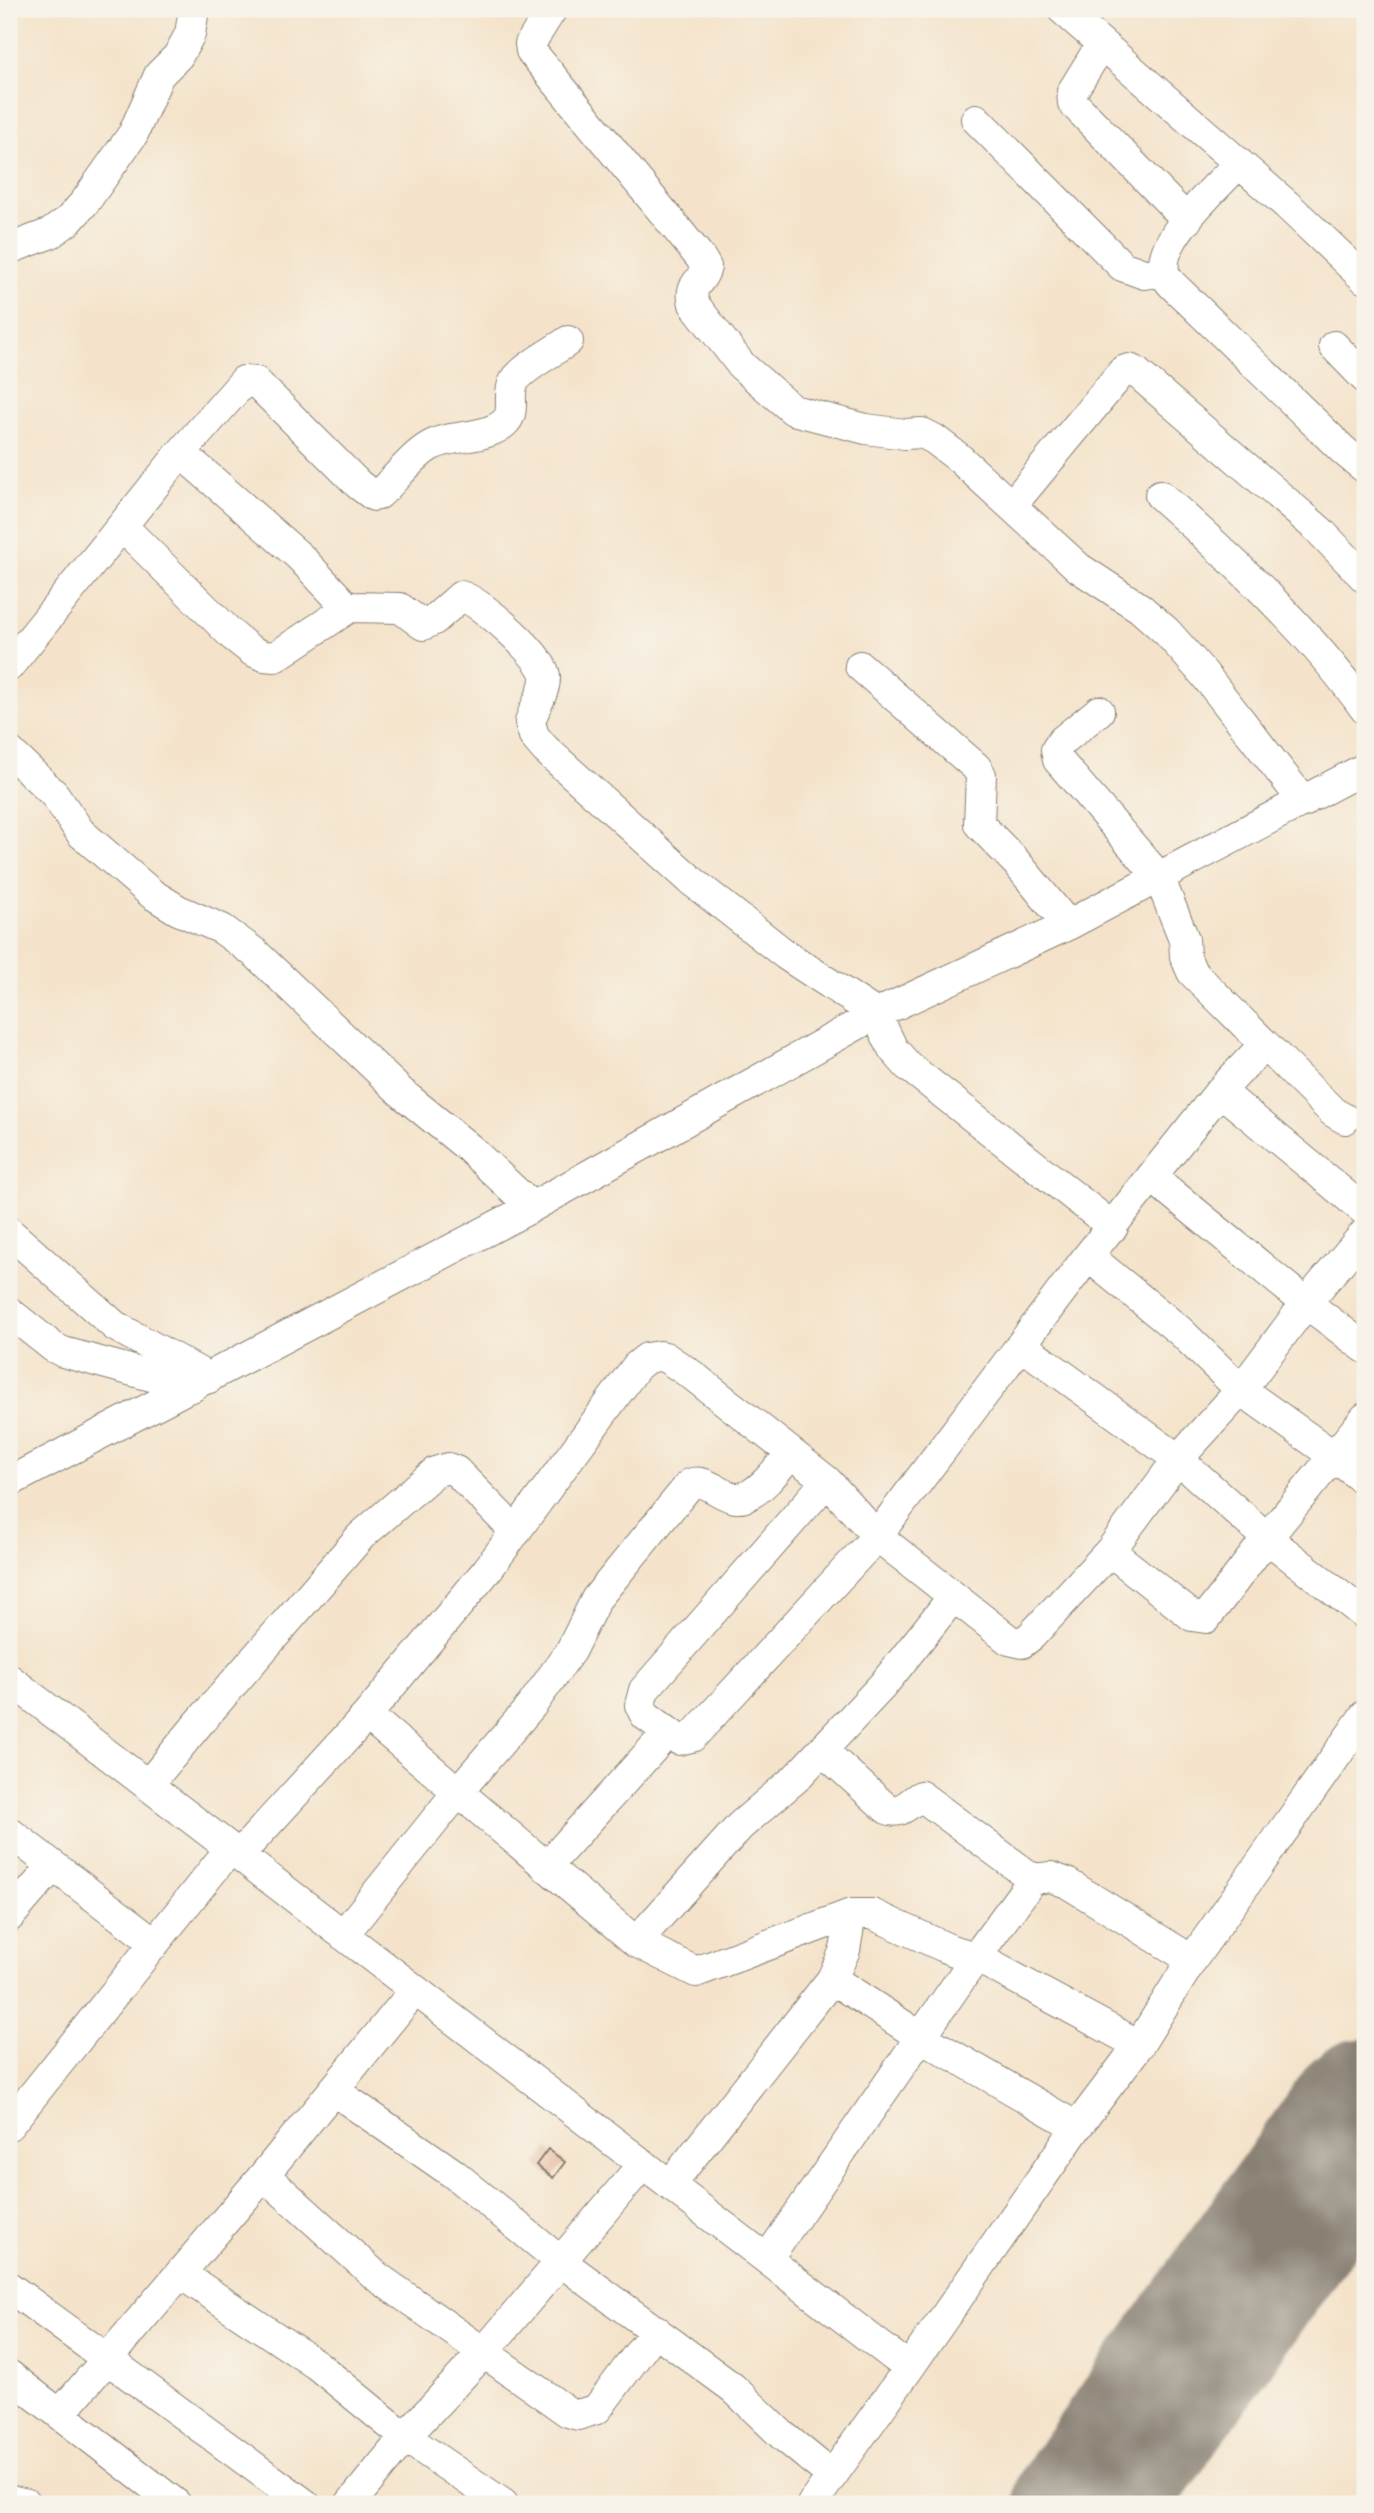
<svg xmlns="http://www.w3.org/2000/svg" width="1374" height="2513" viewBox="0 0 1374 2513" font-family="Dekko,sans-serif">
	<style>
		.lines { fill: none; stroke-linecap: round; stroke-linejoin: round }
		.runway { stroke: #888073; stroke-width: 149 }
		.building { fill: #e8b89e }
		.minor-casing { stroke: #888073; stroke-width: 32 }
		.minor { stroke: #fff; stroke-width: 30 }
	</style>
	<rect width="100%" height="100%" fill="#f7f3e8"/>
	<filter id="ink" filterUnits="userSpaceOnUse"><feTurbulence type="fractalNoise" baseFrequency=".0143" numOctaves="2"/><feDisplacementMap in="SourceGraphic" scale="14" xChannelSelector="R" yChannelSelector="G"/><feConvolveMatrix kernelMatrix="1 2 1 2 8 2 1 2 1" color-interpolation-filters="sRGB"/></filter>
	<filter id="wash" filterUnits="userSpaceOnUse"><feTurbulence type="fractalNoise" baseFrequency=".00686" numOctaves="4" result="noise"/><feDisplacementMap in="SourceGraphic" scale="28" xChannelSelector="R" yChannelSelector="G"/><feGaussianBlur stdDeviation="1.57" result="paint"/><feColorMatrix in="noise" values="0 0 0 0 0 0 0 0 0 0 0 0 0 0 0 0 0 1.4 0 .05"/><feComposite in="paint" operator="in"/></filter>
	<g filter="url(#wash)">
		<rect width="100%" height="100%" fill="#f4e3ca"/>
		<g class="lines">
			<!-- runway -->
			<path class="runway" d="M1088,2504L1365,2113"/>
		</g>
		<g id="blocks">
			<!-- building -->
			<path class="building" d="M548,2149L565,2162L553,2178L536,2165Z"/>
		</g>
	</g>
	<g filter="url(#ink)">
		<use href="#blocks" fill-opacity="0" stroke="#888073" stroke-width="2"/>
		<g class="lines">
			<!-- minor casing -->
			<g class="minor-casing">
				<path id="minor" d="M552,9L530,44L531,51L700,257L706,267C702,284 688,283 694,304L742,366L793,410L866,429L905,434L922,433L934,439L959,458L1079,568L1140,608L1167,632L1204,674L1304,802
					M1062,9L1287,205L1365,279
					M1101,45L1072,92L1073,103L1187,220
					M976,119L1122,266L1144,274L1164,271
					M1239,163C1218,186 1159,237 1164,270C1165,280 1177,289 1184,296L1344,451L1365,468
					M9,249L51,233L69,220L85,202L133,134L159,75L178,56L190,34L194,9
					M1334,346L1365,378
					M181,453L300,557L345,605L350,607L400,608L423,625L434,620L461,596C479,600 544,657 545,676C546,691 534,707 530,722L534,736L545,749L693,882L786,955L876,1014L893,1049L908,1066L1113,1227
					M1160,495C1233,560 1308,629 1365,709
					M1012,505L1123,371L1129,369L1136,372L1319,530L1365,578
					M122,526L233,636L252,651L264,656L275,657L350,607
					M9,666L179,455L244,381L256,382L359,485L374,496L378,495C394,481 412,456 430,446C451,434 482,440 503,424C517,413 507,398 513,384C518,370 556,350 568,341
					M860,666L976,767L981,775L979,824L1016,862L1068,925
					M1099,711L1062,741L1056,750L1058,760L1159,877L1184,939L1185,956L1192,972L1333,1112L1345,1119
					M9,751L54,794L81,833L152,894L178,910L222,929L255,953L403,1094L469,1148L532,1207
					M1220,1091L1365,1211
					M1153,1178L1306,1303L1365,1348
					M9,1232L115,1326L209,1378
					M1088,1256L1180,1331L1241,1390L1334,1456L1365,1481
					M9,1312L53,1347L63,1352L192,1387
					M1021,1345L1178,1459L1267,1538L1365,1615
					M827,1481L644,1690L640,1705L645,1715L679,1740L692,1737L877,1536L1088,1256L1220,1091L1264,1045
					M9,1482L532,1207L876,1014L1068,925L1365,768
					M1110,1551L1192,1616L1206,1618L1267,1538L1365,1418
					M9,1679L909,2368
					M367,1715L488,1569L637,1366L647,1358L659,1356L665,1357L692,1375L827,1481L877,1536L1009,1640L1022,1643L1031,1636L1110,1551L1178,1459L1241,1390L1306,1303L1365,1233
					M822,1750L887,1809C902,1815 908,1803 921,1796L1033,1879
					M148,1785L198,1724L361,1536L435,1472L448,1468L456,1471L516,1532
					M9,1832L155,1943
					M239,1855L367,1715L636,1942L696,1972L851,1914H872L951,1950L976,1957L1139,2045
					M546,1867L668,1732
					M9,1917L53,1866
					M343,1935L457,1793L532,1705L571,1650L596,1599L690,1484C710,1476 726,1506 747,1496C765,1487 778,1468 791,1453
					M636,1942L740,1826L796,1778L883,1685L953,1597
					M832,1979L921,2037L1077,2127
					M333,2090L454,2174L560,2261L733,2388L782,2435L831,2475
					M9,2125L230,1849
					M264,2175L376,2276L568,2412L578,2415L597,2409L656,2330
					M670,2185L832,1979L845,1950L851,1914
					M767,2259L976,1957L1033,1879L1051,1877L1067,1883L1192,1960
					M181,2274L317,2365L405,2437L503,2504
					M9,2287L305,2504
					M9,2375L176,2504
					M60,2414L264,2175L415,1990
					M9,2500L27,2504
					M350,2504L405,2437L484,2352L643,2164
					M812,2504L909,2368L1077,2127L1139,2045L1192,1960L1365,1715"/>
			</g>
			<!-- minor -->
			<use href="#minor" class="minor"/>
		</g>
	</g>
	<!-- margin -->
	<rect width="1374" height="2513" fill="none" stroke="#f7f3e8" stroke-width="35"/>
</svg>
